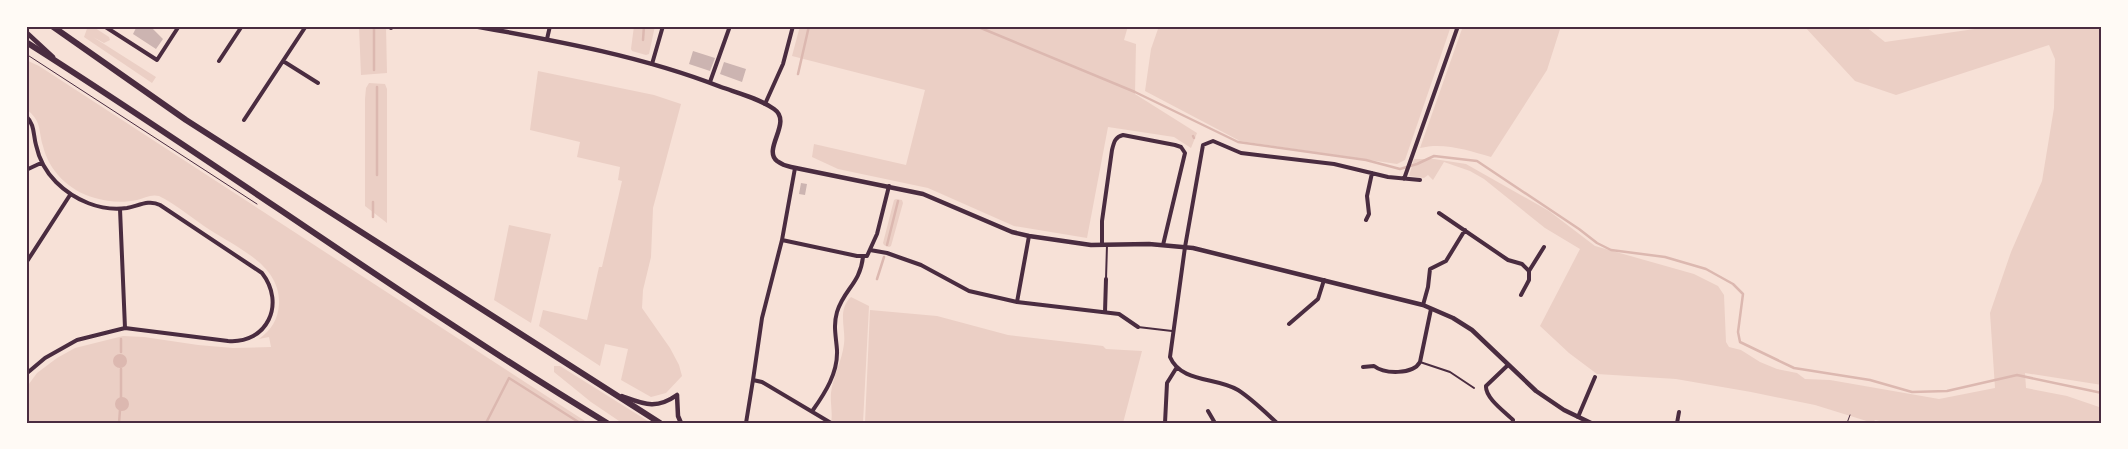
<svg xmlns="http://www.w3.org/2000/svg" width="2128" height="449" viewBox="0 0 2128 449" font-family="'Alegreya Sans',sans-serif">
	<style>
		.green { fill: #ebcfc5 }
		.water { fill: #dcb8b0 }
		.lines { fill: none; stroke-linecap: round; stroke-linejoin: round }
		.stream { stroke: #dcb8b0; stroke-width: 2.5 }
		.building { fill: #ccb4b1 }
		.path { stroke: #4a2c40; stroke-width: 1 }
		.service { stroke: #4a2c40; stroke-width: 2 }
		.minor { stroke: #4a2c40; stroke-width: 4 }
		.tertiary { stroke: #4a2c40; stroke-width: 4.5 }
		.trunk { stroke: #4a2c40; stroke-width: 6 }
		.neatline { fill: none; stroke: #4a2c40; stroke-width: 2 }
	</style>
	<rect width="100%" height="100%" fill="#f7e1d7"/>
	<!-- green -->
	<path class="green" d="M88,26H92L109,37L110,40L104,43L93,37L156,77L152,83L84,37Z
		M359,26H386L387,73L361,75Z
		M634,26H655L649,54L646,55L632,51L631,49Z
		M800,26H1128L1124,40L1136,44L1135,94L1197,133L1191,148L1174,137L1108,127L1087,238L1014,226L928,188L838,169L812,157L814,144L906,165L925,90L792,56Z
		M1159,26H1451L1405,160L1397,164L1240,141L1145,91L1151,49Z
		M1463,26H1561L1547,70L1491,157C1468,150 1443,142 1420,148Z
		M1804,26H1865L1885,42L1995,26H2084L2102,30V385L2025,373L2026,388L2067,396L2102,408V423H1890L1875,420L1873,423L1815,405L1751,392L1676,379L1597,374L1569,353L1540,326L1580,249L1545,228L1484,179L1470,171L1444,162L1433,180L1428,175L1424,178L1409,176L1414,159H1434L1466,164L1549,211L1595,246L1694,274L1718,286L1724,295L1726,342L1729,347L1741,350L1760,362L1777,369L1797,373L1805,379L1830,380L1939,399L1995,388L1990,313L2011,252L2042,181L2054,108L2055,59L2049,45L1896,95L1855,81Z
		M26,60L39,66L588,423H26V388L37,373L57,358L75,348L123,336L144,337L198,345L233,348L271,347L269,337L259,339C271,330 278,320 279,304C281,266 238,248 210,230C193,219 177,205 159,196C151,194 144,198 137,200C123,203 108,202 95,198C69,191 49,171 43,146C38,129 42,121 26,109Z
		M538,71L654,95L681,104L653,208L651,257L643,290L642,308L670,348L679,365L682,376L666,393L651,397L621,380L628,349L605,344L600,366L539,326L543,310L587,320L599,267H602L622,181L618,180L620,167L577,157L580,142L530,130Z
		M369,83L385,84L387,89V223L365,206V99L366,88Z
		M896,199L902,200L903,203L891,246L889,247L884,245L883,243L894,200Z
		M509,225L551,234L531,323L494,300Z
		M851,297L869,306L863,423H831C833,414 830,402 831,393C833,376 842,361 844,344C846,328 837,310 851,297Z
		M870,310L937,316L1008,335L1103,346L1106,349L1142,351L1123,423H865Z
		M554,366H560L651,423H622L591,402L554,372Z"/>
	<!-- water -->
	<path class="water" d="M113 361a7 7 0 1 1 14 0a7 7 0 1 1-14 0Z
		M115 404a7 7 0 1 1 14 0a7 7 0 1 1-14 0Z"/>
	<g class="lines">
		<!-- stream -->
		<path class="stream" d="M976,26L1135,92L1238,142L1366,160L1400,169L1417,164L1434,156L1477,161L1579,229L1597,243L1611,250L1665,257L1706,269L1733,284L1743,294L1738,332L1740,342L1794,368L1870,380L1912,392L1947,391L2017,375L2102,393
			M374,27V70
			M643,40L644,26
			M798,74L809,26
			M1193,136L1194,138
			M377,175V87
			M373,217V202
			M887,245L898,201
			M877,279L884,257
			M121,339V352
			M121,369V397
			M119,423L120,410
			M486,423L509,378L580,423"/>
	</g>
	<!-- building -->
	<path class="building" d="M137,26H150L163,39L156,49L133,34Z
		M693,51L715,58L710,71L689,64Z
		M724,62L746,69L742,82L720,74Z
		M801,183L807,184L805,195L799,194Z"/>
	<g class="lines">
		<!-- path -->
		<path class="path" d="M26,54L257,204
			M1847,423L1850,415"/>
		<!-- service -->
		<path class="service" d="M1106,279L1107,245
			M1138,327L1172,331
			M1420,362L1450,372L1474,388"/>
		<!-- minor -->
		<path class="minor" d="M104,26L157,60L179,26
			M391,28V26
			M547,39L550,26
			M219,61L242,26
			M283,61L318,83
			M652,64L663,26
			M710,82L730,26
			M765,104L783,64L793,26
			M26,116C35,125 33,134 36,145C39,159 46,172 56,182C74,200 101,212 127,208C138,206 149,199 160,205L262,273C286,304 267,344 228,341L125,328L77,340L45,358L26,374
			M244,120L306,26
			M26,170L41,163
			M1404,179L1458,26
			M120,209L125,328
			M1439,213L1508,260L1522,264L1529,271
			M1366,220L1369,214L1367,196L1372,173
			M782,240L857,256H867L877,234L889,186
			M1102,245V221L1112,150C1114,142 1115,137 1123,135L1175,145L1181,147L1185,153L1163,245
			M870,250L887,253L921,265L969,291L1017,302L1119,314L1138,327
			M26,263L70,195
			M1521,295L1529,280V271L1544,247
			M1017,302L1029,236
			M1423,305L1428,287L1430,269L1446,261L1465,230
			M1105,312L1106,279
			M1289,324L1318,299L1324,280
			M1508,365L1486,386C1485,398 1505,412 1513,420
			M1363,367L1374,366C1384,374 1413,375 1420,362L1431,309
			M753,380L762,318L782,240L795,168
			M813,410C825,393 838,373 837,350C836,336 833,326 837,312C844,289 860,284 863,257
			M1208,411L1215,423
			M1578,417L1595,377
			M746,423L753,380L762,382L831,423
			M1165,423L1167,383L1177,367
			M1277,423C1265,412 1252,399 1238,390C1217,377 1181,383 1170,357L1185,247L1203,145L1213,141L1241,153L1334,164L1388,177L1420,180
			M1677,423L1679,412"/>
		<!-- tertiary -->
		<path class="tertiary" d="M474,26C557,41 642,56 721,87C738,93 758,98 774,109C793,122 762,149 777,161C781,164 786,166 791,167L923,194L1012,232L1029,236L1091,245L1149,244L1193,248L1423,305L1453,318L1472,330L1536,391L1564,410L1591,423
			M26,32L53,57
			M677,395L678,416L681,423
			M622,396C644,404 656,410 677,395"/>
		<!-- trunk -->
		<path class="trunk" d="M52,26L186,120L660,423
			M26,42C222,166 409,303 607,423"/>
	</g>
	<!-- border -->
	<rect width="2128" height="449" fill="none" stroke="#fffaf5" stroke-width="55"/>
	<rect x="28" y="28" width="2072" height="394" class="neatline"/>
</svg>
